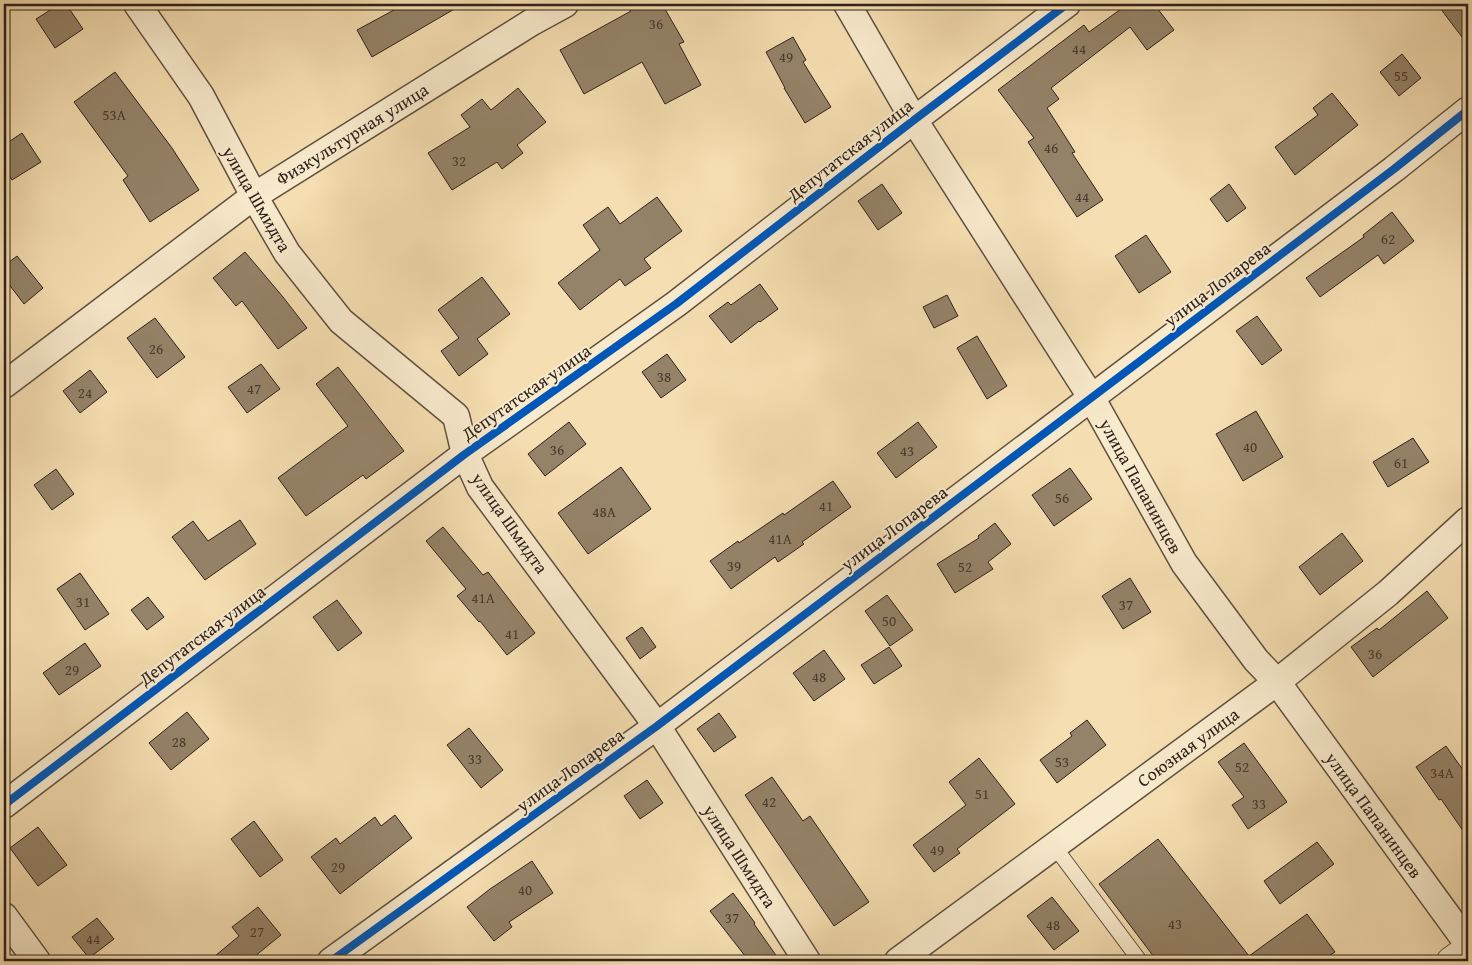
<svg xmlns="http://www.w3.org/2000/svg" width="1472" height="965" viewBox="0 0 1472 965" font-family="'Gentium Book Plus',serif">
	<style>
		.building { fill: #958369; stroke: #2e211b }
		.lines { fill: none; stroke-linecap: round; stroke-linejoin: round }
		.service-casing { stroke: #605040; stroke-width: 16 }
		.minor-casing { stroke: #605040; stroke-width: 29 }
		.tertiary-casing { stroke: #605040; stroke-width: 30 }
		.service { stroke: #f8eacc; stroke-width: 14 }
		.minor { stroke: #f8eacc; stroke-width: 26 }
		.tertiary { stroke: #f8eacc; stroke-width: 28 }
		.cycleway-casing { stroke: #f8eacc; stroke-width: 11 }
		.cycleway { stroke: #0057b8; stroke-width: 8 }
		.labels { text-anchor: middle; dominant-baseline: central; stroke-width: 4; stroke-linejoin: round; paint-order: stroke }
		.number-label { font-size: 15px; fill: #483a2e }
		.street-label { font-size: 18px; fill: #2e211b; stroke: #f8eacc }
	</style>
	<rect width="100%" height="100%" fill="#f5deb1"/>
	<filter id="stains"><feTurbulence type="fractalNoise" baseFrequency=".004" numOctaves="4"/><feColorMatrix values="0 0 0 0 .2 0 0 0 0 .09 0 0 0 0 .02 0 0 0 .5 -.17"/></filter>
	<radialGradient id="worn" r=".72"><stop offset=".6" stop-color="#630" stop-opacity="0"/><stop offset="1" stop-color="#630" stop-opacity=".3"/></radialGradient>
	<!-- building -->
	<path class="building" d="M60,4H66L83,29L55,48L36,19Z
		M405,4H463L372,57L357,30Z
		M627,4H662L684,42L679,44L701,85L665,104L642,62L584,94L560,50L631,11Z
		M1128,4H1154L1174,30L1147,50L1130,27L1051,88L1059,99L1047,108L1075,152L1072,153L1103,200L1077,217L1028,142L1034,138L998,90L1084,25L1089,32Z
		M1437,4H1468V45Z
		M793,37L806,60L803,62L831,107L805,123L784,88H785L766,52Z
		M1402,54L1421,78L1399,96L1380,72Z
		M115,72L172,148L199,190L150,222L123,180L128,176L74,102Z
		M518,88L546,122L517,145L523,153L502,169L497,162L452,190L428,153L470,127L461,115L482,99L491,110Z
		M1332,93L1358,125L1295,175L1275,147L1318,115L1313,108Z
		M22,133L41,162L12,180L4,167V145Z
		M882,184L902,213L878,230L858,201Z
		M1229,184L1246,208L1227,222L1210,199Z
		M657,197L682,231L644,259L651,268L625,286L620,279L580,310L558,283L600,250L583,225L608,207L620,224Z
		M1392,212L1414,241L1384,264L1378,255L1320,297L1306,278L1364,237L1363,235Z
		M1146,235L1171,272L1139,293L1115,256Z
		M245,252L283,297L307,328L278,349L242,301L236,306L213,278Z
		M17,256L43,288L24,304L4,278V266Z
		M482,277L510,314L477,339L488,354L459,376L441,351L459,338L438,310Z
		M760,284L778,309L760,322L759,321L731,343L709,316L728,302L731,305Z
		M947,295L958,316L934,328L923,307Z
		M1257,316L1282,350L1262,365L1236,331Z
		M155,318L185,357L157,378L127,338Z
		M977,336L1007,386L987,399L957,348Z
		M667,354L686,380L661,398L642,372Z
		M261,364L280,389L247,413L228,387Z
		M338,367L404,451L366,479L363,475L306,516L278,478L348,426L316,384Z
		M90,370L107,392L80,413L63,391Z
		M1256,411L1283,457L1243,481L1216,434Z
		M569,422L586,444L545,476L528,454Z
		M918,422L937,447L896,478L877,453Z
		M1413,438L1429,462L1388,487L1373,462Z
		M621,467L651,509L588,554L558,513Z
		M1070,468L1092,499L1054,526L1032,495Z
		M56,469L74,494L52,510L34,485Z
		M833,481L851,507L802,542L804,544L778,562L775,557L731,589L710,561L738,541L739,543L783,513L784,515Z
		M240,520L256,544L205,580L172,537L193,521L208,541Z
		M995,523L1011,544L988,562L993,569L955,593L937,564L979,538L978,536Z
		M443,527L483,575L488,572L535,633L507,655L480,621L479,622L457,596L466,589L426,541Z
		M1342,533L1363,561L1320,595L1299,567Z
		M80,573L109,614L85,630L57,589Z
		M1130,578L1151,612L1123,629L1102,596Z
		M1427,591L1448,618L1373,677L1351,647L1377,628L1379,630Z
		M887,595L913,630L890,646L865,611Z
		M148,597L164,617L147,630L131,610Z
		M337,600L362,633L338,651L313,617Z
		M642,627L656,647L640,659L626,638Z
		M85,643L101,666L59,695L43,673Z
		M889,647L902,666L874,684L861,665Z
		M824,650L845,679L814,701L793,673Z
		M187,712L209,739L171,770L149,743Z
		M719,713L736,737L714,752L697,729Z
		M1087,720L1106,745L1057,783L1040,760L1072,736L1070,733Z
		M469,728L503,770L481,788L447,745Z
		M1244,743L1287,802L1248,829L1232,805L1244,797L1218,762Z
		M1446,746L1468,777V838L1441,799L1439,800L1416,767Z
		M979,758L1015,804L957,849L960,853L934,872L913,845L966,805L949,782Z
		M772,777L803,821L810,816L869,902L834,926L745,795Z
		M647,780L663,803L640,819L624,796Z
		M395,815L412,838L340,894L311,857L336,838L340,844L375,817L381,826Z
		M254,821L283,860L260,877L231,839Z
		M38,827L67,865L38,886L10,848Z
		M1158,839L1249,956L1307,914L1335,952L1321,961H1157L1099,884Z
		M1317,842L1334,864L1280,904L1264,881Z
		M532,861L553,893L509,922L512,927L494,941L467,907L490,889Z
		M733,893L755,923L754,924L780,961H749L710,911Z
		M1052,897L1079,931L1054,950L1027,916Z
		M258,907L281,935L249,961H209L239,936L232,927Z
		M97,918L114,939L89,958L72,937Z"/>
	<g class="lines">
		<!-- service casing -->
		<g class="service-casing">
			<path id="service" d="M1054,846L1140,961"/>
		</g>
		<!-- minor casing -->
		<g class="minor-casing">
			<path id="minor" d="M137,4L201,96L254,196L287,253L341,321L456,416L465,454L480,487L657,726L807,961
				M847,4L914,120L1091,397L1184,563L1256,660L1277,682L1468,944
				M4,385L254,196L532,22L565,4
				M4,805L465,454L676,304L914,120L1067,4
				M4,916L37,961
				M331,961L657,726L1394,169L1468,110
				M898,961L1277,682L1388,593L1468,520"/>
		</g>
		<!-- tertiary casing -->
		<g class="tertiary-casing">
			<path id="tertiary" d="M1451,961L1468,949"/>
		</g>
		<!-- service -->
		<use href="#service" class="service"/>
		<!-- minor -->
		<use href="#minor" class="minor"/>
		<!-- tertiary -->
		<use href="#tertiary" class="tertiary"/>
		<!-- cycleway casing -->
		<g class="cycleway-casing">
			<path id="cycleway" d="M4,805L465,454L676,304L914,120L1067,4
				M331,961L657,726L1394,169L1468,110"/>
		</g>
		<!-- cycleway -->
		<use href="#cycleway" class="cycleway"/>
	</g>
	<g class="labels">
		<!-- number labels -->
		<g class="number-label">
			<text x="656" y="23">36</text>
			<text x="1079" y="48">44</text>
			<text x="786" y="56">49</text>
			<text x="1401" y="75">55</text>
			<text x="114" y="114">53А</text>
			<text x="1051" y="147">46</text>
			<text x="459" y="160">32</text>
			<text x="1082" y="196">44</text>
			<text x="1388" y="238">62</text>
			<text x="156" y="348">26</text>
			<text x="664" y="376">38</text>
			<text x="254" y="388">47</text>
			<text x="85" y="392">24</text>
			<text x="1250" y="446">40</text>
			<text x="557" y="449">36</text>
			<text x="907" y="450">43</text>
			<text x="1401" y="462">61</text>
			<text x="1062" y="497">56</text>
			<text x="826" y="505">41</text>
			<text x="604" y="511">48А</text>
			<text x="780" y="538">41А</text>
			<text x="734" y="565">39</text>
			<text x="965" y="566">52</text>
			<text x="483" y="597">41А</text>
			<text x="83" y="601">31</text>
			<text x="1126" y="604">37</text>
			<text x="889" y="620">50</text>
			<text x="512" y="633">41</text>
			<text x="1375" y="653">36</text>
			<text x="72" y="669">29</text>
			<text x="819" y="676">48</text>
			<text x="179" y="741">28</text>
			<text x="475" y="758">33</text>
			<text x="1062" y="761">53</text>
			<text x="1242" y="766">52</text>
			<text x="1442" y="772">34А</text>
			<text x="982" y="793">51</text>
			<text x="769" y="801">42</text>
			<text x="1259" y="803">33</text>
			<text x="937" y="849">49</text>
			<text x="338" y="866">29</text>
			<text x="525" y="889">40</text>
			<text x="732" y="917">37</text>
			<text x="1175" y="923">43</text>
			<text x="1053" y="924">48</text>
			<text x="257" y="931">27</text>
			<text x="93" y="938">44</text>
		</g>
		<!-- street labels -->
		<g class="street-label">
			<text transform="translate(352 134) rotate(-32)">Физкультурная улица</text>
			<text transform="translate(850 150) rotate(-38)">Депутатская улица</text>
			<text transform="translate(257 199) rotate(60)">улица Шмидта</text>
			<text transform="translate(1217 284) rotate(-37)">улица Лопарева</text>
			<text transform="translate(526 392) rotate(-35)">Депутатская улица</text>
			<text transform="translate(1141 486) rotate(61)">улица Папанинцев</text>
			<text transform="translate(510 523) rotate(55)">улица Шмидта</text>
			<text transform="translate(894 528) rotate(-37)">улица Лопарева</text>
			<text transform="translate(202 635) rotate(-37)">Депутатская улица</text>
			<text transform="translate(1188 747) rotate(-36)">Союзная улица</text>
			<text transform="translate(570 770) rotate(-36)">улица Лопарева</text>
			<text transform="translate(1374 815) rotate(54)">улица Папанинцев</text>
			<text transform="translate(740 856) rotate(57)">улица Шмидта</text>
		</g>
	</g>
	<!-- margin -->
	<rect width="1472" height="965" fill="none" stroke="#f5deb1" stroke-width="20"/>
	<rect x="5" y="5" width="1462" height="955" fill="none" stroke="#2e211b" stroke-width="2.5"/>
	<rect x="10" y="10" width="1452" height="945" fill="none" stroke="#2e211b"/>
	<rect width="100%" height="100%" filter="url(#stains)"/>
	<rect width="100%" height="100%" fill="url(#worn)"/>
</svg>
